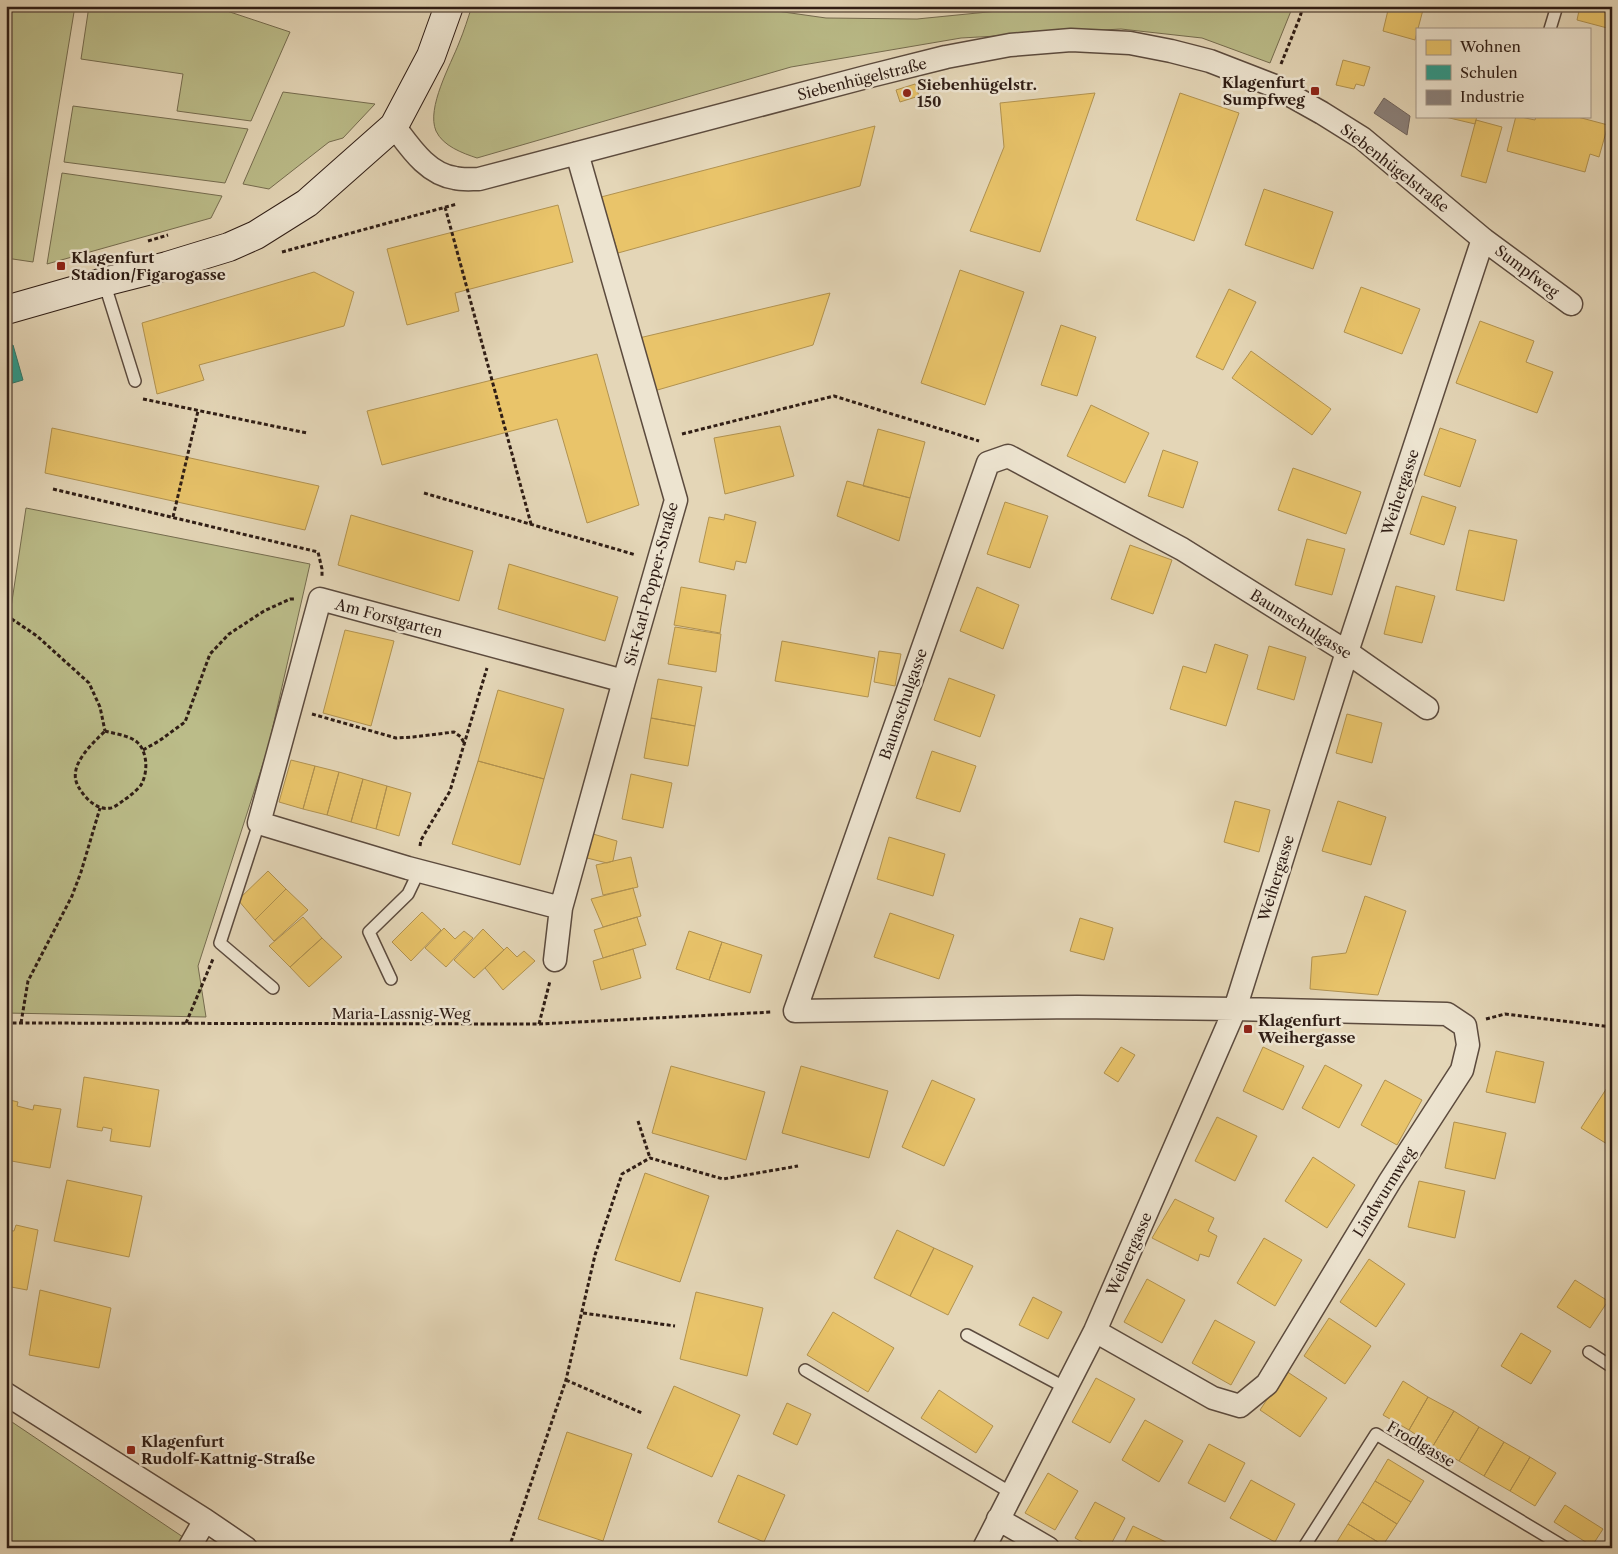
<svg xmlns="http://www.w3.org/2000/svg" width="1618" height="1554" viewBox="0 0 1618 1554" font-family="'Libre Caslon Text',serif">
	<style>
		.green { fill: #bbbc89; stroke: #756c4f }
		.homes { fill: #e9c46a; stroke: #b19250 }
		.schools { fill: #2a9d8f; stroke: #2c776a }
		.industry { fill: #8a817c; stroke: #6f635d }
		.lines { fill: none; stroke-linecap: round; stroke-linejoin: round }
		.lane-casing { stroke: #5c4b3e; stroke-width: 14 }
		.street-casing { stroke: #5c4b3e; stroke-width: 25 }
		.secondary-casing { stroke: #2f1d15; stroke-width: 30 }
		.path { stroke: #2f1d15; stroke-width: 3; stroke-dasharray: 4 2.5; stroke-linecap: butt }
		.lane { stroke: #ede4d0; stroke-width: 11 }
		.street { stroke: #ede4d0; stroke-width: 22 }
		.secondary { stroke: #ede4d0; stroke-width: 28 }
		.poi-dot { fill: #8f2418; stroke: #ede4d0; stroke-width: 2 }
		.labels { text-anchor: middle; dominant-baseline: central; stroke-width: 5; stroke-linejoin: round; paint-order: stroke }
		.street-label { font-size: 15px; fill: #2f1d15; stroke: #ede4d0 }
		.poi-label { font-size: 15px; font-weight: bold; fill: #2f1d15; stroke: #ede4d0; text-anchor: start }
	</style>
	<rect width="100%" height="100%" fill="#e4d6b7"/>
	<filter id="stains"><feTurbulence type="fractalNoise" baseFrequency=".004" numOctaves="4"/><feColorMatrix values="0 0 0 0 .2 0 0 0 0 .09 0 0 0 0 .02 0 0 0 .5 -.17"/></filter>
	<radialGradient id="worn" r=".72"><stop offset=".6" stop-color="#630" stop-opacity="0"/><stop offset="1" stop-color="#630" stop-opacity=".3"/></radialGradient>
	<!-- green -->
	<path class="green" d="M6,6H75L33,262L6,258Z
		M89,6H212L290,32L251,121L177,111L183,74L81,59Z
		M472,6H741L826,18L917,19L1048,6H1293L1270,63L1202,38L1121,29L961,38L791,67L477,158C462,153 443,146 436,131C426,108 451,64 459,43C464,31 468,18 472,6Z
		M283,92L375,104L343,138L329,142L269,189L243,184Z
		M73,106L248,129L225,183L64,162Z
		M62,173L222,196L211,218L47,264Z
		M26,508L310,564L268,748L198,966L206,1017L6,1013V641Z
		M6,1418L183,1537L176,1548H6Z"/>
	<!-- homes -->
	<path class="homes" d="M1389,6H1424L1415,40L1383,31Z
		M1580,6H1612L1611,29L1577,20Z
		M1343,60L1370,67L1364,86L1356,84L1354,89L1336,85Z
		M915,84L919,96L900,102L896,90Z
		M1095,93L1040,252L970,231L1004,147L1000,103Z
		M1180,93L1239,113L1194,241L1136,220Z
		M1441,116H1477L1475,124Z
		M1516,116L1535,120L1536,116H1574L1608,125L1599,157L1590,154L1585,172L1507,151Z
		M1476,120L1502,127L1486,183L1461,176Z
		M875,126L860,186L618,253L601,197Z
		M1264,189L1333,212L1313,269L1245,245Z
		M558,205L573,262L455,293L459,311L407,325L387,249Z
		M960,270L1024,292L985,405L921,383Z
		M314,272L354,292L344,326L199,365L204,380L157,394L142,323Z
		M1361,287L1420,309L1402,354L1344,332Z
		M1229,289L1256,302L1223,370L1196,357Z
		M830,293L813,345L654,391L639,338Z
		M1480,321L1534,341L1526,362L1553,372L1537,413L1456,383Z
		M1061,325L1096,337L1077,396L1041,385Z
		M1251,351L1331,409L1312,435L1232,378Z
		M597,354L639,505L587,523L557,419L382,465L367,411Z
		M1091,405L1149,433L1125,483L1067,456Z
		M780,426L794,476L725,494L714,438Z
		M52,428L319,486L305,530L45,473Z
		M1440,428L1476,440L1460,487L1424,475Z
		M878,429L925,442L910,498L863,486Z
		M1163,450L1198,462L1183,508L1148,496Z
		M1293,468L1361,492L1346,534L1278,510Z
		M847,481L910,498L899,541L837,516Z
		M1422,496L1456,507L1444,545L1410,534Z
		M1005,502L1048,516L1030,568L987,554Z
		M725,514L756,522L746,563L736,561L734,570L699,562L709,517L724,520Z
		M351,515L473,551L459,601L338,565Z
		M1469,530L1517,540L1504,601L1456,590Z
		M1307,539L1345,549L1332,595L1295,585Z
		M1130,545L1172,560L1153,614L1111,599Z
		M509,564L618,597L605,641L498,609Z
		M1396,586L1435,596L1422,643L1384,634Z
		M681,587L726,595L720,633L674,625Z
		M977,587L1019,605L1003,649L960,631Z
		M675,627L721,634L716,672L668,664Z
		M345,630L394,641L371,726L323,713Z
		M782,641L875,658L868,697L775,681Z
		M1215,644L1248,655L1226,726L1170,709L1183,666L1206,673Z
		M1269,646L1306,657L1294,700L1257,689Z
		M879,651L901,654L895,686L874,682Z
		M949,678L995,695L980,737L934,720Z
		M658,679L702,687L695,726L651,718Z
		M498,690L564,709L544,779L478,761Z
		M1347,714L1382,723L1372,763L1336,753Z
		M651,718L695,726L688,766L644,758Z
		M932,751L976,766L960,812L916,798Z
		M291,760L315,766L303,809L279,802Z
		M478,761L544,779L520,865L452,844Z
		M315,766L339,772L327,815L303,809Z
		M339,772L363,779L351,822L327,815Z
		M631,774L672,783L663,828L622,819Z
		M363,779L387,786L376,829L351,822Z
		M387,786L411,793L399,836L376,829Z
		M1235,801L1270,810L1259,852L1224,842Z
		M1338,801L1386,817L1371,865L1322,851Z
		M593,834L617,841L613,861L607,863L587,858Z
		M889,837L945,854L933,896L877,879Z
		M631,857L638,887L603,895L596,865Z
		M268,871L286,889L255,920L238,900Z
		M633,888L641,916L603,927L591,899Z
		M286,889L308,910L274,941L255,920Z
		M1365,896L1406,911L1378,995L1310,989L1312,957L1346,953Z
		M422,912L441,930L411,961L392,942Z
		M890,913L954,935L939,979L874,957Z
		M303,917L322,938L290,967L269,946Z
		M637,917L646,945L603,958L594,930Z
		M1080,918L1113,928L1104,960L1070,951Z
		M444,928L455,939L464,931L473,938L446,967L425,948Z
		M483,929L504,950L474,978L454,960Z
		M689,931L722,942L709,980L676,969Z
		M322,938L342,957L309,987L290,967Z
		M722,942L762,955L750,993L709,980Z
		M507,947L517,957L524,951L535,961L503,990L485,968Z
		M633,949L641,978L601,990L593,961Z
		M1121,1047L1135,1055L1118,1082L1104,1073Z
		M1263,1047L1304,1066L1283,1110L1243,1091Z
		M1496,1051L1544,1062L1535,1103L1486,1092Z
		M1325,1065L1362,1085L1339,1128L1302,1108Z
		M671,1066L765,1092L746,1160L652,1133Z
		M801,1066L888,1091L869,1158L782,1133Z
		M84,1077L159,1090L150,1147L110,1141L112,1129L103,1127L102,1131L77,1127Z
		M932,1080L975,1099L944,1166L902,1147Z
		M1385,1080L1422,1100L1397,1145L1361,1125Z
		M1612,1080V1147L1581,1128Z
		M6,1099L18,1102L17,1106L33,1110L34,1105L61,1109L50,1168L6,1160Z
		M1217,1117L1257,1136L1235,1181L1195,1161Z
		M1454,1122L1506,1133L1495,1179L1445,1168Z
		M1313,1157L1355,1185L1327,1228L1285,1201Z
		M645,1173L709,1196L680,1282L615,1260Z
		M67,1180L142,1196L129,1257L54,1241Z
		M1419,1181L1465,1191L1455,1238L1408,1227Z
		M1175,1199L1214,1218L1208,1231L1217,1236L1209,1257L1200,1254L1198,1261L1152,1238Z
		M16,1225L38,1230L27,1290L6,1286V1230L14,1231Z
		M897,1230L934,1248L910,1296L874,1278Z
		M1264,1238L1302,1260L1275,1306L1237,1283Z
		M934,1248L973,1266L948,1315L910,1296Z
		M1369,1259L1405,1284L1376,1327L1340,1302Z
		M1147,1279L1185,1300L1162,1343L1124,1322Z
		M1575,1280L1608,1301L1590,1328L1557,1307Z
		M40,1290L111,1308L99,1368L29,1355Z
		M696,1292L763,1308L747,1376L680,1359Z
		M1033,1297L1062,1312L1048,1339L1019,1325Z
		M833,1312L894,1348L868,1392L807,1355Z
		M1329,1318L1371,1346L1345,1384L1304,1356Z
		M1215,1320L1255,1342L1231,1385L1192,1363Z
		M1521,1333L1551,1351L1531,1384L1501,1366Z
		M1286,1371L1327,1398L1300,1437L1260,1410Z
		M1096,1378L1135,1399L1110,1443L1072,1422Z
		M1403,1381L1428,1397L1409,1430L1383,1415Z
		M674,1386L740,1415L712,1477L647,1448Z
		M939,1390L993,1426L976,1453L921,1418Z
		M1428,1397L1454,1411L1433,1446L1409,1430Z
		M787,1403L811,1414L797,1445L773,1434Z
		M1454,1411L1479,1427L1459,1461L1433,1446Z
		M1145,1420L1183,1441L1159,1482L1122,1460Z
		M1479,1427L1504,1442L1484,1476L1459,1461Z
		M567,1432L632,1454L603,1541L538,1519Z
		M1504,1442L1530,1457L1510,1491L1484,1476Z
		M1209,1444L1245,1463L1225,1502L1188,1483Z
		M1530,1457L1556,1473L1535,1506L1510,1491Z
		M1388,1459L1424,1481L1411,1502L1375,1481Z
		M1048,1473L1078,1491L1055,1530L1025,1513Z
		M738,1475L785,1495L764,1542L718,1522Z
		M1251,1480L1295,1504L1275,1542L1230,1518Z
		M1375,1481L1411,1502L1397,1524L1362,1502Z
		M1095,1502L1125,1518L1109,1548H1093L1075,1538Z
		M1362,1502L1397,1524L1383,1545L1348,1524Z
		M1565,1505L1603,1529L1592,1546L1554,1522Z
		M1348,1524L1383,1545L1382,1548H1340L1335,1545Z
		M1133,1526L1170,1544L1169,1548H1122Z"/>
	<!-- schools -->
	<path class="schools" d="M13,345L23,380L6,385V347Z"/>
	<!-- industry -->
	<path class="industry" d="M1384,98L1410,116L1407,135L1374,113Z"/>
	<g class="lines">
		<!-- lane casing -->
		<g class="lane-casing">
			<path id="lane" d="M1550,29L1557,6
				M104,282L135,381
				M259,823L220,943L273,988
				M391,979L369,932L408,894L419,871
				M967,1335L1066,1388
				M1589,1352L1612,1367
				M805,1370L1013,1494
				M1304,1547L1376,1434L1566,1548"/>
		</g>
		<!-- street casing -->
		<g class="street-casing">
			<path id="street" d="M394,126C410,147 427,174 455,178C462,180 471,179 479,179L870,76L946,57L1010,45L1071,40L1130,43L1171,51L1210,61L1272,85L1322,113L1362,138L1483,239L1571,304
				M561,908L408,868L259,823L320,599L624,681
				M555,960L561,908L624,681L676,500L577,153
				M1095,1331L1213,1398L1240,1406L1267,1384L1390,1181L1462,1070L1468,1045L1465,1026L1447,1014L1235,1009L1077,1007L795,1011L988,463L1008,456L1182,549L1347,652L1427,708
				M6,1394L205,1520L246,1548
				M998,1519L1048,1548
				M189,1548L205,1520
				M984,1548L1095,1331L1235,1009L1347,652L1483,239"/>
		</g>
		<!-- secondary casing -->
		<g class="secondary-casing">
			<path id="secondary" d="M6,310L104,282L167,266L229,247L256,235L307,203L394,126L431,56L449,6"/>
		</g>
		<!-- path -->
		<path class="path" d="M1281,64L1300,17L1303,6
			M445,207L531,524
			M148,241L168,235
			M282,252L457,204
			M143,399L307,433
			M682,434L834,396L979,441
			M53,489L318,552L322,569V576
			M424,493L636,555
			M173,517L198,411
			M6,615L37,636L89,683L100,707L105,731
			M312,714L396,738L413,737L454,732L461,737L465,745
			M105,731C115,734 128,735 137,742C148,752 148,773 141,785C137,790 129,797 124,800C120,803 115,807 111,808C96,811 84,797 78,786C67,766 92,744 105,731Z
			M143,750L159,741L185,722L210,654L229,634L264,611L290,599H295
			M420,846L421,840L450,791L487,668
			M1486,1019L1505,1014L1612,1027
			M6,1023L539,1024L772,1012
			M21,1023L28,981L72,896L81,872L100,808
			M186,1023L213,959
			M539,1024L550,981
			M638,1121L650,1158
			M583,1313L675,1326
			M566,1380L642,1413
			M509,1548L566,1380L595,1255L622,1174L650,1158L723,1179L798,1166"/>
		<!-- lane -->
		<use href="#lane" class="lane"/>
		<!-- street -->
		<use href="#street" class="street"/>
		<!-- secondary -->
		<use href="#secondary" class="secondary"/>
	</g>
	<!-- markers -->
	<g class="poi-dot">
		<rect x="1310" y="86" width="10" height="10" rx="2.5"/>
		<circle cx="907" cy="93" r="5"/>
		<rect x="56" y="261" width="10" height="10" rx="2.5"/>
		<rect x="1243" y="1024" width="10" height="10" rx="2.5"/>
		<rect x="126" y="1445" width="10" height="10" rx="2.5"/>
	</g>
	<g class="labels">
		<!-- street labels -->
		<g class="street-label">
			<text transform="translate(862 79) rotate(-14)">Siebenhügelstraße</text>
			<text transform="translate(1395 168) rotate(38)">Siebenhügelstraße</text>
			<text transform="translate(1527 271) rotate(37)">Sumpfweg</text>
			<text transform="translate(1400 492) rotate(-72)">Weihergasse</text>
			<text transform="translate(651 584) rotate(-75)">Sir-Karl-Popper-Straße</text>
			<text transform="translate(389 618) rotate(15)">Am Forstgarten</text>
			<text transform="translate(1301 624) rotate(32)">Baumschulgasse</text>
			<text transform="translate(903 704) rotate(-71)">Baumschulgasse</text>
			<text transform="translate(1276 878) rotate(-73)">Weihergasse</text>
			<text x="401" y="1013">Maria-Lassnig-Weg</text>
			<text transform="translate(1384 1192) rotate(-58)">Lindwurmweg</text>
			<text transform="translate(1129 1254) rotate(-66)">Weihergasse</text>
			<text transform="translate(1421 1444) rotate(30)">Frodlgasse</text>
		</g>
		<!-- poi labels -->
		<g class="poi-label">
			<text x="1305" y="82" text-anchor="end">Klagenfurt<tspan x="1305" dy="17">Sumpfweg</tspan></text>
			<text x="917" y="84">Siebenhügelstr.<tspan x="917" dy="17">150</tspan></text>
			<text x="71" y="257">Klagenfurt<tspan x="71" dy="17">Stadion/Figarogasse</tspan></text>
			<text x="1258" y="1020">Klagenfurt<tspan x="1258" dy="17">Weihergasse</tspan></text>
			<text x="141" y="1441">Klagenfurt<tspan x="141" dy="17">Rudolf-Kattnig-Straße</tspan></text>
		</g>
	</g>
	<!-- margin -->
	<rect width="1618" height="1554" fill="none" stroke="#e4d6b7" stroke-width="25"/>
	<rect x="8" y="8" width="1603" height="1539" fill="none" stroke="#2f1d15" stroke-width="2.5"/>
	<rect x="12" y="12" width="1593" height="1529" fill="none" stroke="#2f1d15"/>
	<!-- legend -->
	<rect x="1416" y="28" width="175" height="90" fill="#ede4d0" stroke="#a19485"/>
	<rect x="1426" y="40" width="25" height="15" fill="#e9c46a" stroke="#a19485"/>
	<text x="1460" y="52" font-size="15" fill="#2f1d15">Wohnen</text>
	<rect x="1426" y="65" width="25" height="15" fill="#2a9d8f" stroke="#a19485"/>
	<text x="1460" y="78" font-size="15" fill="#2f1d15">Schulen</text>
	<rect x="1426" y="90" width="25" height="15" fill="#8a817c" stroke="#a19485"/>
	<text x="1460" y="102" font-size="15" fill="#2f1d15">Industrie</text>
	<rect width="100%" height="100%" filter="url(#stains)"/>
	<rect width="100%" height="100%" fill="url(#worn)"/>
</svg>
